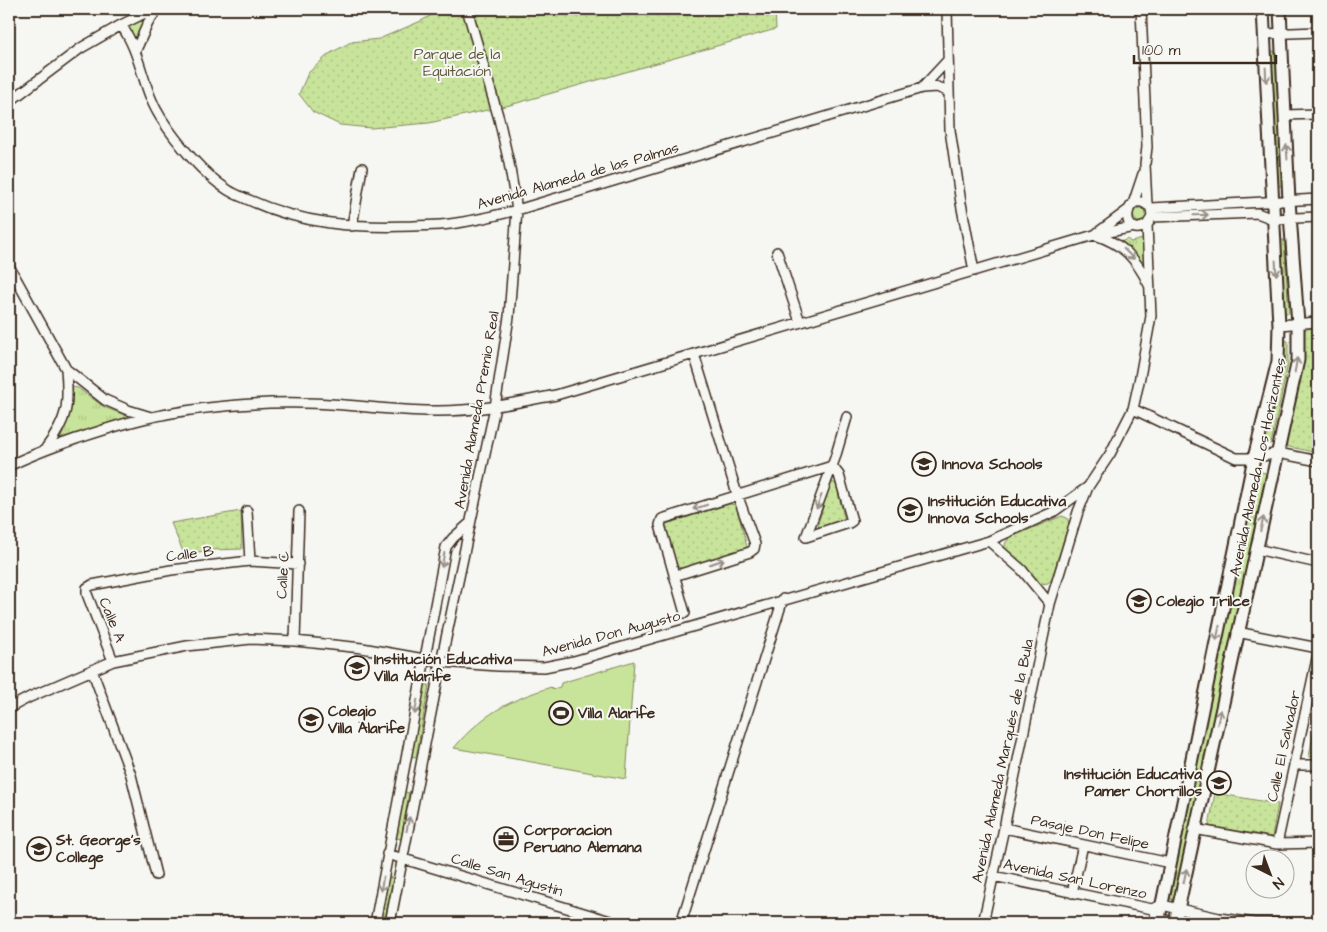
<svg xmlns="http://www.w3.org/2000/svg" width="1327" height="932" viewBox="0 0 1327 932" font-family="'Architects Daughter',sans-serif">
	<style>
		.grass { fill: url(#grass-tufts); stroke: #82875c }
		.park { fill: url(#park-dots); stroke: #82875c }
		.pitch { fill: #c8e49b; stroke: #82875c }
		.lines { fill: none; stroke-linecap: round; stroke-linejoin: round }
		.minor-casing { stroke: #3b2a1e; stroke-width: 12 }
		.major-casing { stroke: #3b2a1e; stroke-width: 15 }
		.minor { stroke: #f6f6f2; stroke-width: 9 }
		.major { stroke: #f6f6f2; stroke-width: 11 }
		.oneway { stroke: #989088 }
		.labels { text-anchor: middle; dominant-baseline: central; stroke-width: 4; stroke-linejoin: round; paint-order: stroke }
		.park-label { font-size: 15px; fill: #5e583d; stroke: #f6f6f2 }
		.street-label { font-size: 15px; fill: #3b2a1e; stroke: #f6f6f2 }
		.poi-label { font-size: 15px; font-weight: bold; fill: #3b2a1e; stroke: #f6f6f2; text-anchor: start }
	</style>
	<defs>
		<pattern id="grass-tufts" width="24" height="20" patternUnits="userSpaceOnUse" patternTransform="scale(1.25)"><rect width="24" height="20" fill="#c8e49b"/><path d="M3 7l-1-3M5 7V3M7 7l1-3M15 17l-1-3M17 17v-4M19 17l1-3" fill="none" stroke="#adc485"/></pattern>
		<pattern id="park-dots" width="8" height="8" patternUnits="userSpaceOnUse" patternTransform="scale(1.25)"><rect width="8" height="8" fill="#c8e49b"/><path d="M2 2h.1M6 6h.1" fill="none" stroke="#adc485" stroke-width="1.8" stroke-linecap="round"/></pattern>
	</defs>
	<rect width="100%" height="100%" fill="#f6f6f2"/>
	<filter id="ink" filterUnits="userSpaceOnUse"><feTurbulence type="fractalNoise" baseFrequency=".02" numOctaves="2"/><feDisplacementMap in="SourceGraphic" scale="10" xChannelSelector="R" yChannelSelector="G"/><feConvolveMatrix kernelMatrix="1 2 1 2 8 2 1 2 1" color-interpolation-filters="sRGB"/></filter>
	<g filter="url(#ink)">
		<!-- grass -->
		<path class="grass" d="M146,18L135,38L127,26Z
			M1275,51L1282,186H1275L1268,52Z
			M1133 215a7 7 0 1 1 14 0a7 7 0 1 1-14 0Z
			M1127,239L1131,242L1143,239L1145,268L1143,267L1135,254L1121,242Z
			M1284,240L1289,313H1281L1277,241Z
			M1281,340L1288,341V364L1271,444L1263,442Z
			M72,387L78,388L104,407L132,418L60,441L72,404Z
			M1256,471L1266,473L1176,900L1166,898Z
			M423,683L429,685L416,757L410,756Z
			M403,791L409,793L401,839L394,838Z
			M386,877L393,878L384,923H377Z"/>
		<!-- park -->
		<path class="park" d="M442,9H775L776,29L510,105L429,123L371,128L340,125L313,112L299,94L308,73L329,54L351,42L379,39L421,21Z
			M1318,328V453L1285,446L1303,329Z
			M832,482L836,484L845,521L819,529L818,524L830,483Z
			M730,504L735,505L737,508L747,547L745,549L683,569L676,566L665,526L666,524Z
			M241,511L242,549L211,550L184,554L171,523Z
			M1062,516L1067,518L1069,523L1052,579L1048,583L1041,584L1004,549L1006,542L1011,537Z
			M1318,709V756L1309,757Z
			M1215,793L1278,804L1272,837L1209,826Z"/>
		<!-- pitch -->
		<path class="pitch" d="M634,661L626,779L454,748C482,714 510,700 551,687L553,689L560,687L561,683Z"/>
		<g class="lines">
			<!-- minor casing -->
			<g class="minor-casing">
				<path id="minor" d="M947,9L950,130L961,203L974,271
					M1141,9L1147,147L1145,164L1147,205
					M121,25C142,54 142,89 161,118C177,143 203,174 228,190C234,194 242,197 249,200C302,224 354,228 412,226C424,225 437,226 450,224C472,221 494,216 517,210L922,88L937,87L949,92
					M1264,34L1318,32
					M136,50L148,23L157,9
					M922,88L948,60
					M9,102L81,48L121,25L153,9
					M1285,115L1318,114
					M1133,204L1143,174
					M1151,208L1152,217L1147,225C1117,242 1125,183 1151,208L1318,199
					M1152,217L1257,213L1273,219L1318,217
					M352,226L362,168
					M1097,233L1128,210
					M1095,235C1123,244 1136,258 1149,285
					M777,252L800,322
					M9,266L66,369L105,400L128,410L151,417
					M1279,325L1318,322
					M1133,409L1236,458H1254L1278,453L1318,461
					M46,448C68,419 69,405 66,369
					M9,466C30,455 53,447 76,439C100,431 126,422 152,417C198,407 256,402 303,403C346,403 389,411 432,411C475,412 515,403 556,395L1094,235L1134,227
					M247,511L250,561
					M806,537L835,458L847,417
					M806,537L849,523L852,521L839,475L832,466
					M989,541L1022,570L1050,604
					M1256,549L1318,563
					M674,576L750,552L754,549L755,544L737,494L694,354
					M685,613L660,525L662,519L832,466
					M1237,632L1318,648
					M295,641L299,511
					M113,661L87,594V588L92,585L171,570L250,561L298,564
					M92,670L131,775L156,875
					M9,708L30,697L113,661L187,646L251,639L295,641L362,648L441,662L498,666L544,667L574,661L989,541L1053,512L1088,487
					M1294,765H1318
					M1004,828L1170,863
					M1194,829L1277,844L1318,843
					M1277,844L1318,654
					M387,854L617,923
					M993,876L1152,909L1162,905L1219,918L1254,923H1318
					M1072,893L1083,845
					M1155,914L1159,919L1179,923
					M375,923L446,547L453,538L470,523
					M390,923L441,662L495,407L509,317L517,210L509,163L499,119L467,9
					M681,923L783,599
					M983,923L1004,828L1050,604L1078,512L1088,487L1110,454L1133,409L1140,377L1151,316L1147,225"/>
			</g>
			<!-- major casing -->
			<g class="major-casing">
				<path id="major" d="M1158,923L1254,458L1278,361L1279,325L1263,9
					M1175,923L1298,360V324L1289,201L1280,9"/>
			</g>
			<!-- minor -->
			<use href="#minor" class="minor"/>
			<!-- major -->
			<use href="#major" class="major"/>
		</g>
		<!-- one-way arrows -->
		<defs><path id="oneway-shaft" d="M-6 0H5M1.5-3L5.5 0L1.5 3" fill="none" stroke-width="1.6" stroke-linecap="round" stroke-linejoin="round" transform="scale(1.25)"/></defs>
		<g class="oneway">
			<use href="#oneway-shaft" transform="translate(1266 75) rotate(87)"/>
			<use href="#oneway-shaft" transform="translate(1287 152) rotate(-93)"/>
			<use href="#oneway-shaft" transform="translate(1201 215) rotate(-2)"/>
			<use href="#oneway-shaft" transform="translate(1129 254) rotate(45)"/>
			<use href="#oneway-shaft" transform="translate(1276 268) rotate(87)"/>
			<use href="#oneway-shaft" transform="translate(1296 365) rotate(-80)"/>
			<use href="#oneway-shaft" transform="translate(819 502) rotate(110)"/>
			<use href="#oneway-shaft" transform="translate(700 507) rotate(162)"/>
			<use href="#oneway-shaft" transform="translate(1262 524) rotate(-77)"/>
			<use href="#oneway-shaft" transform="translate(443 560) rotate(101)"/>
			<use href="#oneway-shaft" transform="translate(717 562) rotate(-18)"/>
			<use href="#oneway-shaft" transform="translate(1218 633) rotate(102)"/>
			<use href="#oneway-shaft" transform="translate(416 707) rotate(100)"/>
			<use href="#oneway-shaft" transform="translate(1219 717) rotate(-78)"/>
			<use href="#oneway-shaft" transform="translate(408 824) rotate(-78)"/>
			<use href="#oneway-shaft" transform="translate(1185 876) rotate(-78)"/>
			<use href="#oneway-shaft" transform="translate(382 884) rotate(101)"/>
		</g>
	</g>
	<!-- icons -->
	<defs>
		<g id="school-ring" transform="scale(1.25)"><circle r="9.5" fill="#f6f6f2" stroke="#3b2a1e" stroke-width="1.5"/><path d="M0-5L7-2L0 1L-7-2ZM-4 1L0 2.5L4 1V4Q0 6-4 4Z" fill="#3b2a1e"/></g>
		<g id="stadium-ring" transform="scale(1.25)"><circle r="9.5" fill="#f6f6f2" stroke="#3b2a1e" stroke-width="1.5"/><path d="M0-5a6.5 5 0 1 0 0 10a6.5 5 0 1 0 0-10ZM-3.5-1.8h7v3.6h-7Z" fill="#3b2a1e"/></g>
		<g id="office-ring" transform="scale(1.25)"><circle r="9.5" fill="#f6f6f2" stroke="#3b2a1e" stroke-width="1.5"/><path d="M-6-3h4V-5.5h4V-3h4V5H-6ZM-1-4.5V-3h2v-1.5ZM-6 0V1H6V0Z" fill="#3b2a1e"/></g>
	</defs>
	<g fill-rule="evenodd">
		<use href="#school-ring" x="924" y="464"/>
		<use href="#school-ring" x="910" y="510"/>
		<use href="#school-ring" x="1139" y="601"/>
		<use href="#school-ring" x="357" y="668"/>
		<use href="#stadium-ring" x="561" y="713"/>
		<use href="#school-ring" x="311" y="720"/>
		<use href="#school-ring" x="1219" y="783"/>
		<use href="#office-ring" x="506" y="839"/>
		<use href="#school-ring" x="39" y="849"/>
	</g>
	<g class="labels">
		<!-- park labels -->
		<g class="park-label">
			<text x="457" y="54">Parque de la<tspan x="457" dy="17">Equitación</tspan></text>
		</g>
		<!-- street labels -->
		<g class="street-label">
			<text transform="translate(578 176) rotate(-16)">Avenida Alameda de las Palmas</text>
			<text transform="translate(477 410) rotate(-80)">Avenida Alameda Premio Real</text>
			<text transform="translate(1258 467) rotate(-78)">Avenida Alameda Los Horizontes</text>
			<text transform="translate(190 554) rotate(-7)">Calle B</text>
			<text transform="translate(283 575) rotate(-87)">Calle C</text>
			<text transform="translate(112 620) rotate(68)">Calle A</text>
			<text transform="translate(611 634) rotate(-15)">Avenida Don Augusto</text>
			<text transform="translate(1284 746) rotate(-78)">Calle El Salvador</text>
			<text transform="translate(1003 761) rotate(-78)">Avenida Alameda Marqués de la Bula</text>
			<text transform="translate(1090 832) rotate(12)">Pasaje Don Felipe</text>
			<text transform="translate(507 875) rotate(17)">Calle San Agustín</text>
			<text transform="translate(1075 879) rotate(12)">Avenida San Lorenzo</text>
		</g>
		<!-- poi labels -->
		<g class="poi-label">
			<text x="942" y="464">Innova Schools</text>
			<text x="928" y="501">Institución Educativa<tspan x="928" dy="17">Innova Schools</tspan></text>
			<text x="1156" y="601">Colegio Trilce</text>
			<text x="374" y="659">Institución Educativa<tspan x="374" dy="17">Villa Alarife</tspan></text>
			<text x="328" y="711">Colegio<tspan x="328" dy="17">Villa Alarife</tspan></text>
			<text x="578" y="713">Villa Alarife</text>
			<text x="1202" y="774" text-anchor="end">Institución Educativa<tspan x="1202" dy="17">Pamer Chorrillos</tspan></text>
			<text x="524" y="830">Corporacion<tspan x="524" dy="17">Peruano Alemana</tspan></text>
			<text x="56" y="840">St. George's<tspan x="56" dy="17">College</tspan></text>
		</g>
	</g>
	<!-- margin -->
	<rect width="1327" height="932" fill="none" stroke="#f6f6f2" stroke-width="30"/>
	<rect x="15" y="15" width="1297" height="902" fill="none" stroke="#3b2a1e" stroke-width="2" filter="url(#ink)"/>
	<!-- north arrow -->
	<g transform="translate(1270 874) rotate(138)"><circle r="24" fill="#f6f6f2" stroke="#aba49d"/>
	<path d="M0-4L9 19L0 12L-9 19Z" fill="#3b2a1e"/>
	<text y="-8" font-size="14" font-weight="bold" text-anchor="middle" fill="#3b2a1e">N</text>
	</g>
	<!-- scale -->
	<path d="M1134 55v8h142v-8" fill="none" stroke="#3b2a1e" stroke-width="2.5"/>
	<text x="1142" y="55" font-size="15" fill="#3b2a1e" stroke="#f6f6f2" stroke-width="4" paint-order="stroke">100 m</text>
</svg>
